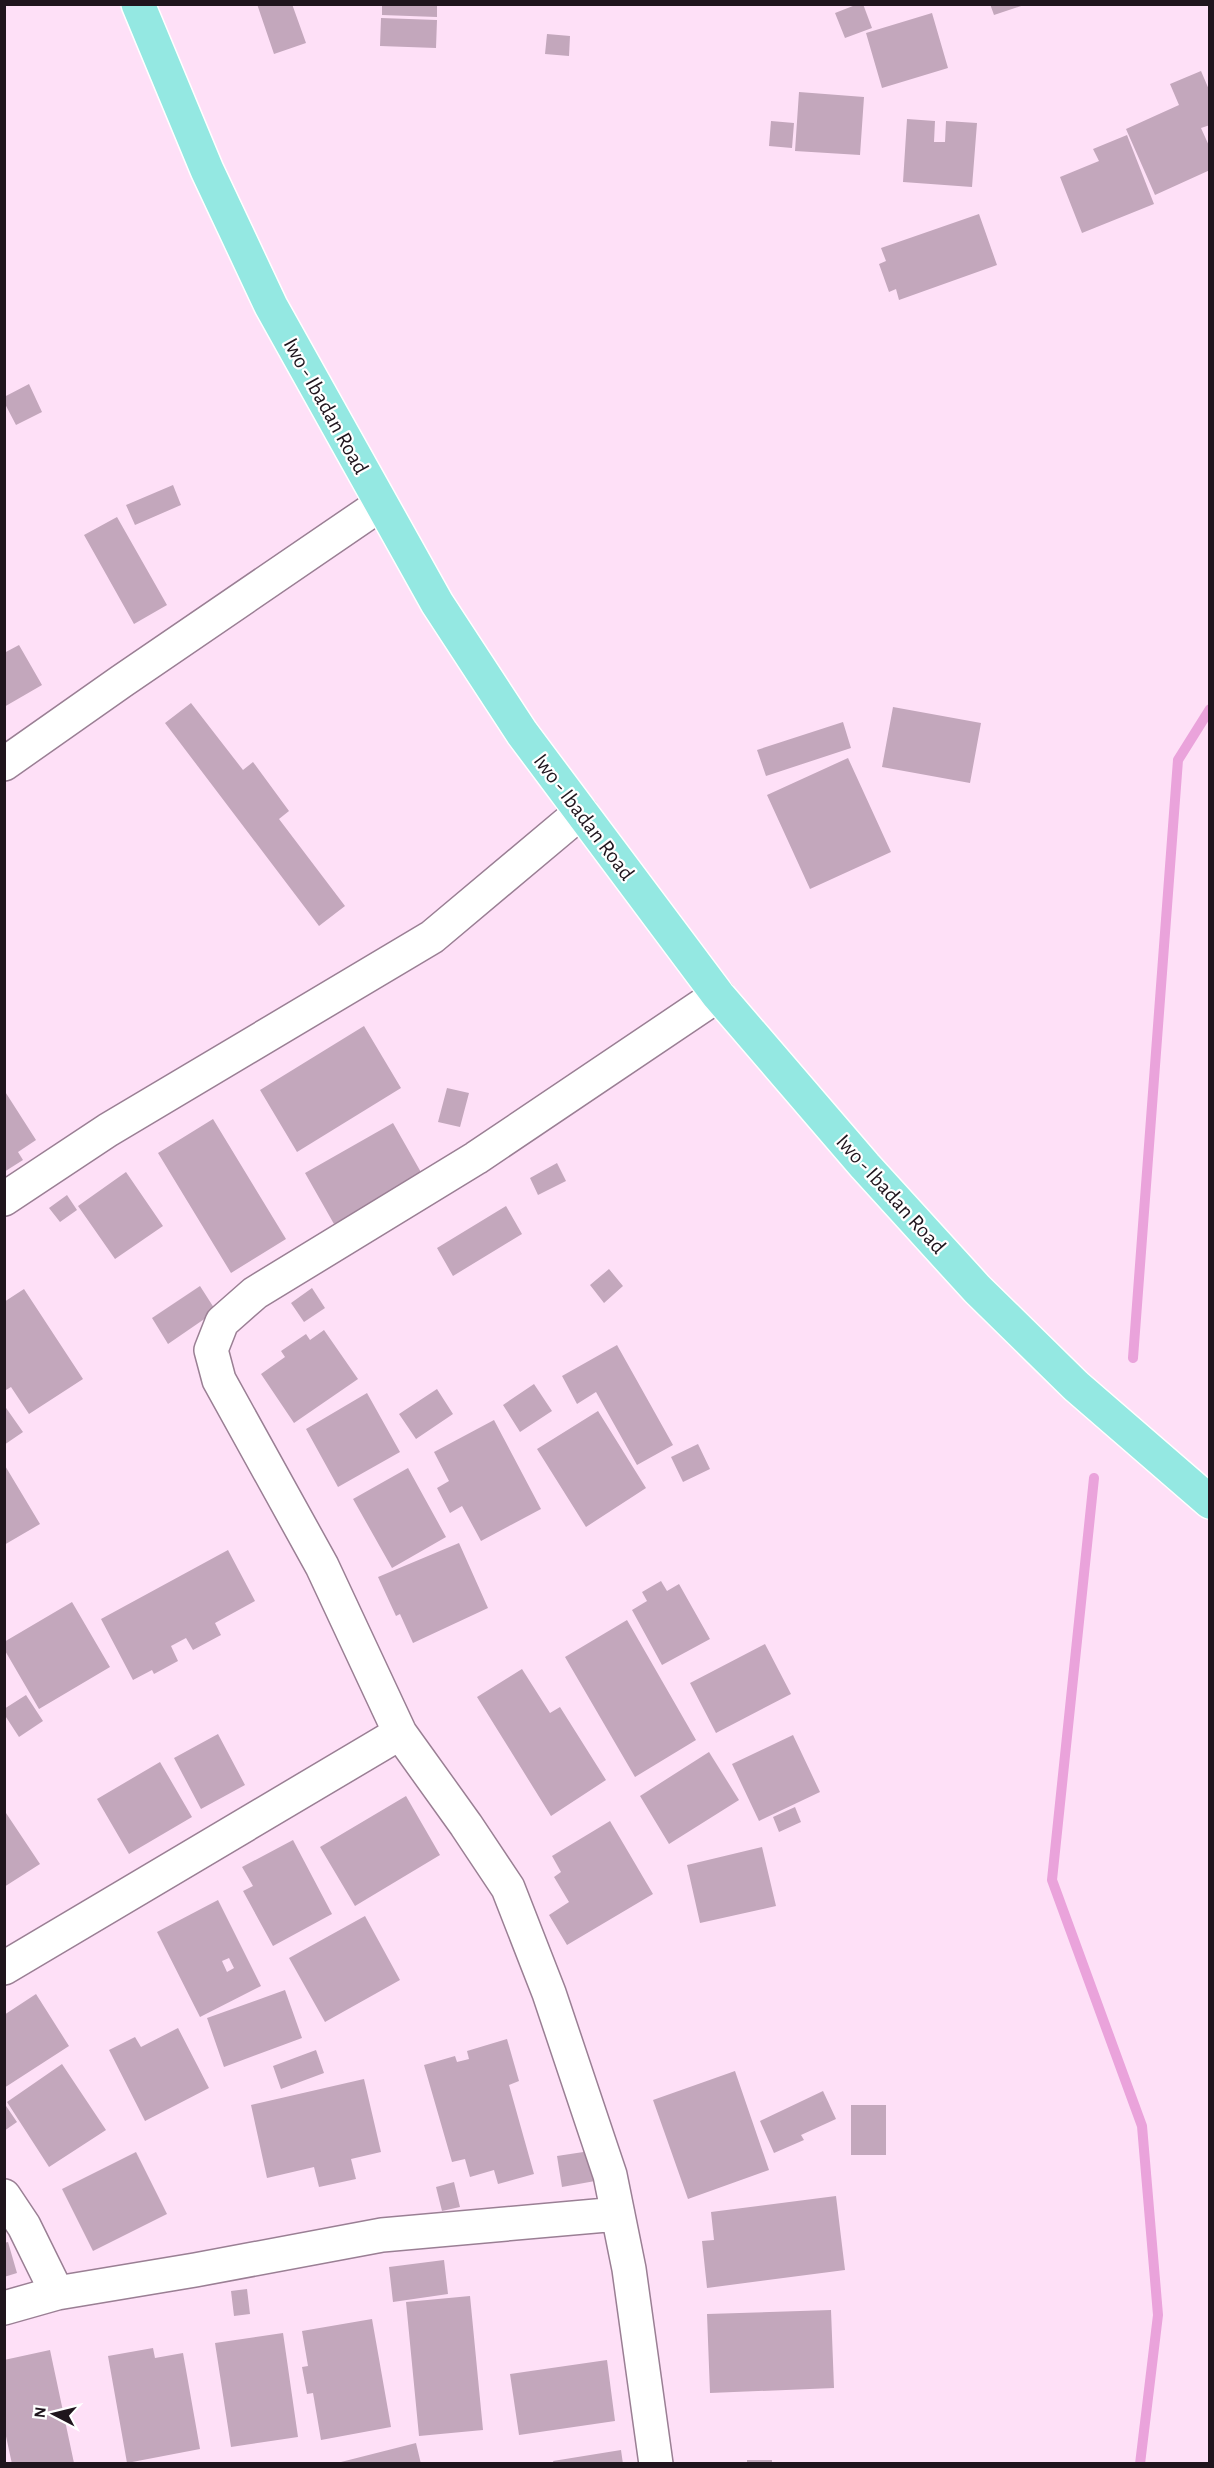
<svg xmlns="http://www.w3.org/2000/svg" width="1214" height="2468" viewBox="0 0 1214 2468" font-family="'Alegreya Sans',sans-serif">
	<style>
		.lines { fill: none; stroke-linecap: round; stroke-linejoin: round }
		.stream { stroke: #eaa3db; stroke-width: 10 }
		.building { fill: #c3a7bc; fill-rule: evenodd }
		.street-casing { stroke: #9a7f94; stroke-width: 36 }
		.primary-casing { stroke: #fff; stroke-width: 36 }
		.street { stroke: #fff; stroke-width: 33 }
		.primary { stroke: #94e8e2; stroke-width: 33 }
		.labels { text-anchor: middle; dominant-baseline: central; stroke-width: 4.5; stroke-linejoin: round; paint-order: stroke }
		.street-label { font-size: 22px; fill: #1f151d; stroke: #fff }
	</style>
	<rect width="100%" height="100%" fill="#fee0f7"/>
	<g class="lines">
		<!-- stream -->
		<path class="stream" d="M1133,1358L1178,760L1210,709
			M1094,1478L1052,1880L1142,2126L1158,2315L1140,2464"/>
	</g>
	<!-- building -->
	<path class="building" d="M257,4H292L306,43L274,54Z
		M382,4H437V17L382,15Z
		M858,4H863L872,28L845,38L835,13Z
		M990,4H1024V5L994,15Z
		M932,13L948,68L882,88L866,33Z
		M381,18L437,20L436,48L380,46Z
		M547,34L570,36L569,56L545,54Z
		M1201,71L1210,92V125L1201,128L1210,148V170L1155,195L1126,129L1179,105L1170,84Z
		M799,92L864,97L860,155L795,151Z
		M907,119L935,121L934,142H945L946,121L977,123L972,187L903,182Z
		M771,121L794,123L792,148L769,146Z
		M1127,135L1154,204L1082,233L1060,177L1099,161L1093,149Z
		M979,214L997,265L899,300L896,289L889,292L879,264L886,261L881,248Z
		M29,384L42,412L16,425L4,402V397Z
		M173,485L181,505L135,525L126,505Z
		M117,517L167,605L134,624L84,535Z
		M19,645L42,685L4,707V653Z
		M191,703L243,770L253,762L289,811L279,819L345,906L319,926L165,723Z
		M893,707L981,723L970,783L882,767Z
		M843,722L851,748L766,776L757,750Z
		M848,758L891,852L810,889L767,795Z
		M364,1026L401,1088L297,1152L260,1090Z
		M447,1088L469,1093L460,1127L438,1122Z
		M4,1090L36,1140L18,1152L23,1160L4,1172Z
		M213,1119L286,1239L231,1273L158,1153Z
		M393,1123L422,1174L334,1224L305,1173Z
		M557,1163L566,1181L538,1195L530,1178Z
		M126,1172L163,1226L115,1259L78,1206Z
		M67,1195L77,1210L60,1222L49,1208Z
		M506,1206L522,1234L453,1276L437,1248Z
		M609,1269L623,1286L604,1303L590,1285Z
		M200,1286L216,1311L168,1344L152,1318Z
		M312,1288L325,1308L304,1322L291,1303Z
		M24,1289L83,1379L29,1414L11,1387L6,1390L4,1389V1302Z
		M324,1330L358,1379L294,1423L261,1374L285,1357L281,1351L306,1334L310,1340Z
		M617,1345L673,1445L637,1465L596,1392L577,1404L562,1376Z
		M534,1384L552,1411L520,1432L503,1405Z
		M437,1389L453,1414L416,1439L399,1414Z
		M367,1393L400,1452L338,1487L306,1429Z
		M4,1405L23,1432L4,1445Z
		M598,1411L646,1488L586,1527L537,1449Z
		M494,1420L541,1509L481,1541L462,1506L450,1513L437,1488L449,1481L434,1452Z
		M698,1444L710,1469L683,1482L671,1457Z
		M4,1464L40,1524L4,1545Z
		M408,1468L446,1537L392,1568L353,1499Z
		M459,1543L488,1608L413,1643L400,1614L396,1616L378,1577Z
		M228,1550L255,1601L215,1623L221,1635L193,1650L186,1638L171,1646L178,1661L154,1674L152,1670L133,1680L101,1619Z
		M661,1581L667,1591L679,1584L710,1639L662,1665L632,1610L647,1601L642,1592Z
		M72,1602L110,1667L39,1709L4,1649V1642Z
		M627,1620L696,1740L635,1777L565,1657Z
		M765,1644L791,1694L716,1733L690,1683Z
		M522,1669L550,1713L560,1707L606,1780L551,1816L477,1697Z
		M26,1695L43,1721L19,1737L4,1714V1709Z
		M218,1734L245,1785L201,1809L174,1758Z
		M793,1735L820,1792L759,1821L732,1764Z
		M709,1752L739,1800L669,1844L640,1796Z
		M160,1762L192,1817L129,1854L97,1799Z
		M406,1796L440,1855L355,1906L320,1847Z
		M795,1807L801,1822L779,1832L773,1817Z
		M4,1810L40,1864L4,1887Z
		M610,1821L653,1894L567,1945L549,1915L569,1902L554,1877L561,1872L552,1856Z
		M293,1840L332,1914L273,1946L243,1891L253,1886L242,1867Z
		M762,1847L776,1906L700,1923L687,1865Z
		M218,1900L261,1986L200,2017L157,1932ZM229,1958L234,1968L227,1972L222,1961Z
		M365,1916L400,1980L325,2022L289,1958Z
		M285,1990L302,2038L224,2067L207,2018Z
		M36,1994L69,2046L4,2088V2015Z
		M178,2028L209,2088L145,2121L109,2050L135,2037L141,2047Z
		M507,2039L519,2081L509,2085L534,2174L498,2184L494,2170L470,2177L465,2159L452,2162L424,2065L455,2056L457,2062L469,2059L467,2051Z
		M316,2050L324,2073L281,2089L273,2066Z
		M62,2064L106,2130L49,2167L7,2102Z
		M735,2071L769,2170L688,2199L653,2100Z
		M364,2079L381,2152L351,2159L356,2179L319,2187L314,2167L267,2178L251,2105Z
		M823,2091L836,2119L801,2135L804,2140L774,2153L760,2121Z
		M4,2103L17,2122L4,2131Z
		M851,2105H886V2155H851Z
		M590,2151L595,2181L562,2187L557,2156Z
		M136,2152L167,2214L93,2251L62,2189Z
		M454,2182L460,2207L442,2211L436,2187Z
		M836,2196L845,2270L707,2288L702,2241L714,2240L711,2212Z
		M8,2242L17,2273L4,2277V2243Z
		M444,2260L448,2294L393,2302L389,2267Z
		M247,2289L250,2314L234,2316L231,2291Z
		M470,2296L483,2430L419,2436L406,2302Z
		M831,2310L834,2388L710,2393L707,2314Z
		M372,2319L391,2427L321,2440L313,2393L307,2394L302,2367L308,2366L302,2331Z
		M283,2333L298,2437L231,2447L215,2343Z
		M153,2348L155,2358L183,2353L200,2449L127,2463L108,2356Z
		M50,2350L74,2463L12,2464L4,2427V2360Z
		M607,2360L615,2421L519,2435L510,2374Z
		M416,2443L421,2464H338L337,2463Z
		M621,2450L623,2464H554L553,2461Z
		M747,2460H772V2464H747Z"/>
	<g class="lines">
		<!-- street casing -->
		<g class="street-casing">
			<path id="street" d="M4,764L122,681L381,504
				M4,1199L108,1130L432,937L581,812
				M4,1968L400,1733
				M4,2196L24,2226L57,2293
				M4,2308L57,2293L195,2270L382,2235L618,2214
				M656,2464L629,2269L610,2175L549,1993L508,1888L466,1825L400,1733L322,1566L219,1380L211,1350L222,1322L255,1293L476,1158L718,995"/>
		</g>
		<!-- primary casing -->
		<g class="primary-casing">
			<path id="primary" d="M138,4L207,170L271,306L437,603L522,733L718,995L865,1166L977,1289L1076,1386L1210,1502"/>
		</g>
		<!-- street -->
		<use href="#street" class="street"/>
		<!-- primary -->
		<use href="#primary" class="primary"/>
	</g>
	<g class="labels">
		<!-- street labels -->
		<g class="street-label">
			<text transform="translate(326 406) rotate(61)">Iwo - Ibadan Road</text>
			<text transform="translate(584 817) rotate(53)">Iwo - Ibadan Road</text>
			<text transform="translate(891 1194) rotate(48)">Iwo - Ibadan Road</text>
		</g>
	</g>
	<!-- border -->
	<rect width="1214" height="2468" fill="none" stroke="#1f151d" stroke-width="12"/>
	<!-- north arrow -->
	<g transform="translate(54 2414) rotate(277)" stroke="#ffffff" stroke-width="4.5" paint-order="stroke">
	<path d="M0-4.5L10 22L0 15L-10 22Z" fill="#1f151d"/>
	<text y="-9" font-size="16" font-weight="bold" text-anchor="middle" fill="#1f151d">N</text>
	</g>
</svg>
